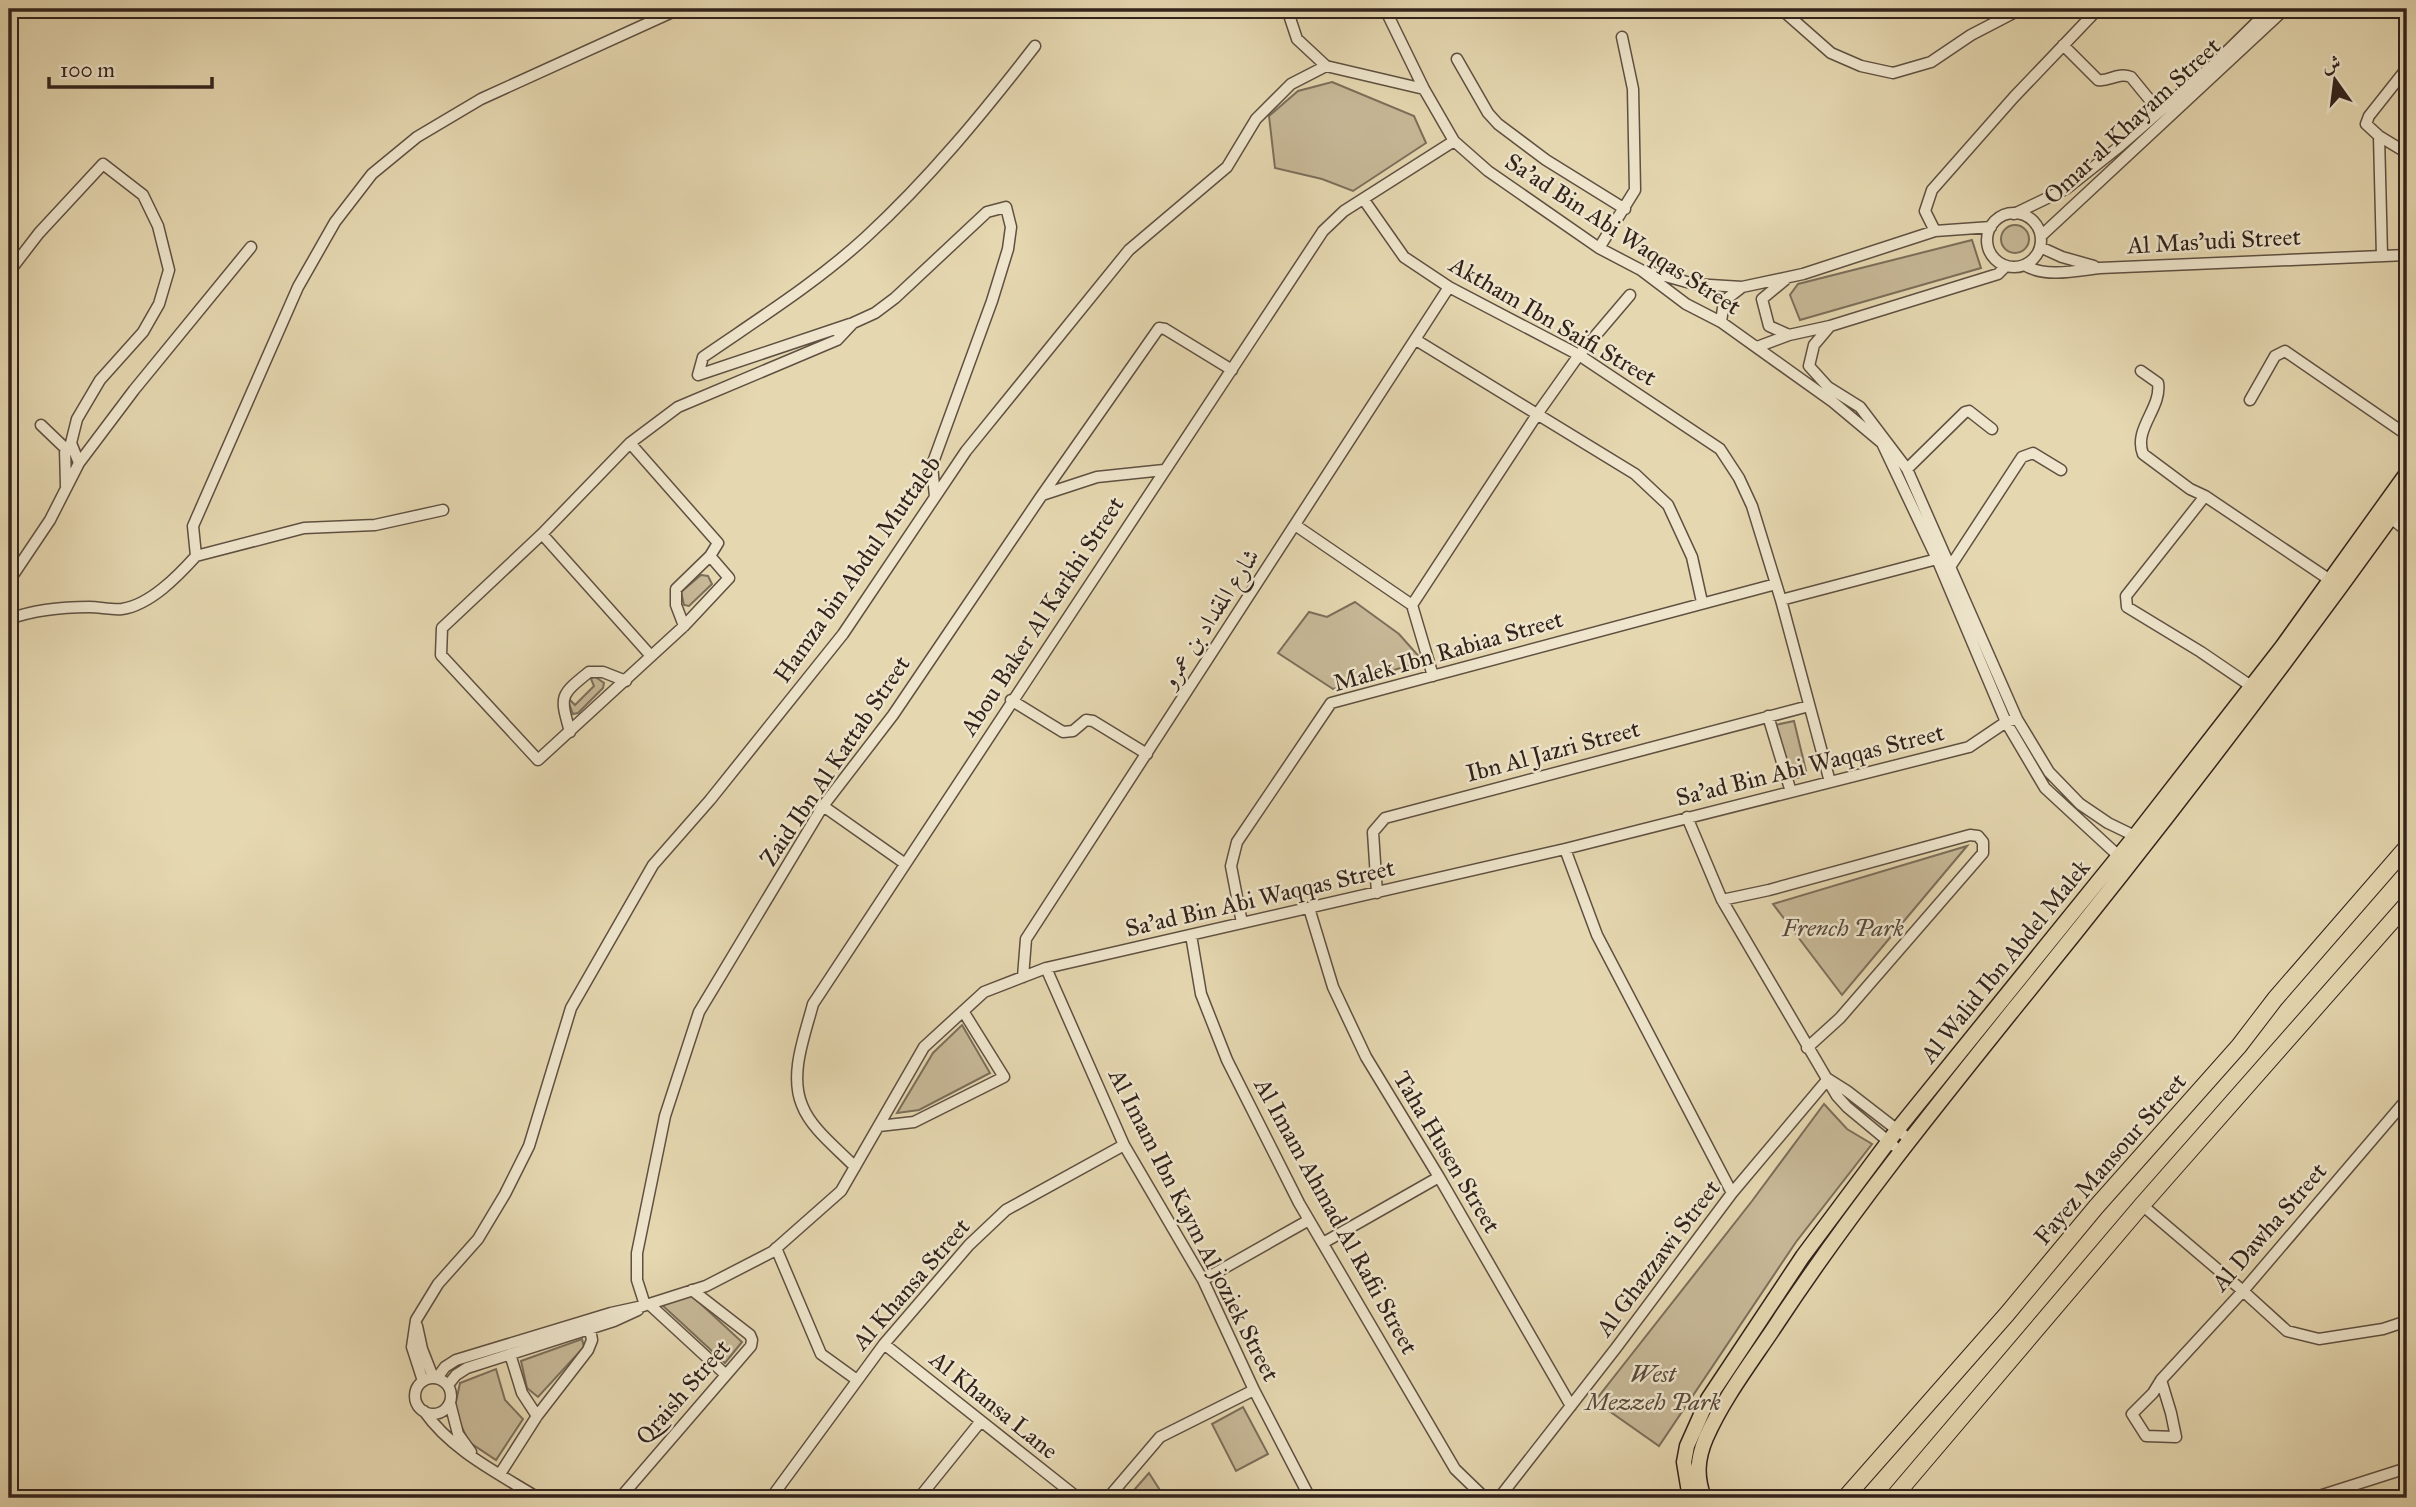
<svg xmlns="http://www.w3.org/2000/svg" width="2416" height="1507" viewBox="0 0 2416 1507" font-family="'IM FELL Great Primer',Amiri,serif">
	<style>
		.green { fill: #c7b897; stroke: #7c6e5a; stroke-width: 2 }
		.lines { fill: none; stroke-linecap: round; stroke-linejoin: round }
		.minor-casing { stroke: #5f5041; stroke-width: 13 }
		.major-casing { stroke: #32231c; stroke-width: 17 }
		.highway-casing { stroke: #32231c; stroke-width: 18 }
		.minor { stroke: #eee5cc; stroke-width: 10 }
		.major { stroke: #e5d7b0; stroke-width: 14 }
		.highway { stroke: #e5d7b0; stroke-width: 16 }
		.labels { text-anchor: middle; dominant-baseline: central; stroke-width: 5; stroke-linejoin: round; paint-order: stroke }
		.street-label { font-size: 24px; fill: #32231c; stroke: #eee5cc }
		.park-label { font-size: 24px; font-style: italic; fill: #57483b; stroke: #eee5cc }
	</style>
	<rect width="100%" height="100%" fill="#e5d7b0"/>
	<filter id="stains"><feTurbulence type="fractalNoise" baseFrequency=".00286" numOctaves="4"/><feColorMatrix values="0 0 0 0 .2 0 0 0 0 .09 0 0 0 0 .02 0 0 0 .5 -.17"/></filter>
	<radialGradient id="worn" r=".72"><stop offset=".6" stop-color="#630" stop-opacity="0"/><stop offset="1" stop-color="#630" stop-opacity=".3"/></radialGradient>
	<!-- green -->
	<path class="green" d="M1332,82L1414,116L1426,143L1353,191L1322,179L1275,168L1269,116L1298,91Z
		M2001 239a14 14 0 1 1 28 0a14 14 0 1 1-28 0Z
		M1972,240L1981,268L1800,320L1790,295L1798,284Z
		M701,575L708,576L712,584L689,606L684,605L681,592Z
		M1355,602L1399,634L1423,661L1333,689L1278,653L1309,612L1327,617Z
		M594,676L604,683L603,688L578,713L573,714L568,701L569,699L575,705L594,686L591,679Z
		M1794,721L1807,775L1790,780L1775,725Z
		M1967,846L1842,995L1773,904Z
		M962,1025L990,1073L919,1110L897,1113L933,1053Z
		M1824,1104L1847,1129L1872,1144L1796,1242L1659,1446L1595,1401L1752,1201Z
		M691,1295L742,1342L725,1363L661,1304Z
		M582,1339L584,1347L538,1397L527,1388L521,1361Z
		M496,1369L505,1400L523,1419L496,1460L469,1442L454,1411L460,1383Z
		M1243,1407L1268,1454L1236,1471L1212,1424Z
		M1149,1473L1165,1498H1127Z"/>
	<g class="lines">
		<!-- minor casing -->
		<g class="minor-casing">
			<path id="minor" d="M1287,9L1297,39L1326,66
				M1385,9L1424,89L1454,141L1488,171L1599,248L1641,270L1686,304L1721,322L1833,402L1882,443L1937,559L2006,722L2045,788L2123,860
				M1781,9L1831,53L1861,66L1893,73L1931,62L1971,35L2021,9
				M2063,45L2098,80C2109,82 2117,72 2131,77L2149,99
				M1457,59L1488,113L1498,124L1546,160L1625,209
				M2407,68L2369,116L2366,124L2379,136L2407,153
				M2379,136L2382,256
				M1364,200L1404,257L1449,287L1579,355L1720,449L1739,478L1752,506L1781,600L1830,782
				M1987 240a27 27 0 1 1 54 0a27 27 0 1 1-54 0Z
				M2014,214L2066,189L2120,146L2211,67L2270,9
				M1935,231L1925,211L1932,190L2014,97L2098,9
				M2041,236L2285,9
				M2040,247L2062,257L2094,266
				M1599,248L1635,190L1633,89L1622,37
				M2024,265C2046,278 2075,271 2100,268L2407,255
				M1647,271L1694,284L1742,287L1803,274L1935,231L1991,227
				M9,272L39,233L103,164L143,195L158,226L169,270L159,304L143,332L100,380L77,419L71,443L79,463
				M1785,280L1762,299L1769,326L1789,335
				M1721,322L1724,301L1742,287
				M850,324L698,375L703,357C758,319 816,283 866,237C929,179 983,113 1035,46
				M1830,326L1814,345L1809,366L1828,387L1860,407L1907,469L2017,719L2049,772L2080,804L2108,823L2141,839
				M1416,340L1635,474L1668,505L1692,557L1702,602
				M1757,347L1789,335L1830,326L1998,274L2006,266
				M2141,371L2158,383C2162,408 2133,429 2143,454L2190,489L2205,496L2336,584
				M2250,400L2275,356L2285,351L2407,435
				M41,425L65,448L66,486
				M630,443L718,543L710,556L676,589V605L684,626
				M1907,469L1965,412L1969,411L1992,429
				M1042,495L1159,328L1165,329L1232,370
				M2205,496L2126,596L2127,607L2201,652L2251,686
				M2391,518L2407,531
				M1295,525L1412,605L1433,676
				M542,534L651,656
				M196,556L304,528L375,525L443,510
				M710,556L729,578L684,626L538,760L441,655L442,628L542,534L630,443L678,407L837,340L853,323L875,313L895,298L987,212L1006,207L1011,227L1008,249L992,301L932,465L935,497
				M1950,567L2022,457L2033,453L2061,470
				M9,581L50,520L79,463L134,390L251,247
				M1781,600L1937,559
				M1412,605L1540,410L1579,355L1630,295
				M9,619C34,610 62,607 89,607C100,607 111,610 122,609C150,605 178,576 196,556L193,526L298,287L335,222L372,174L417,137L481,99L679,9
				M1011,700L1063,732L1073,731L1086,720L1093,721L1147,754
				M1768,716L1791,792
				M570,732C560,696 559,696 589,672H603L626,681
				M823,806L904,863
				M1687,817L1722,900L1837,1096L1847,1107L1894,1146
				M1565,849L1597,935L1732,1193
				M1377,893L1373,832L1385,818L1809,706
				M1722,900L1769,890L1970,835L1978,836L1983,842V853L1840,1018L1807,1048
				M1309,908L1333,987L1366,1057L1439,1177L1571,1406
				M1242,923L1231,866L1237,842L1331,703L1776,584
				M1191,935L1201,994L1227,1060L1299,1203L1455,1469L1485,1498
				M1046,968L1124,1145L1203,1280L1254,1390L1310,1498
				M1023,977L1026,939L1449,287
				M1828,1079L1847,1091L1909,1139
				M879,1126L914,1122L1004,1077L963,1011
				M855,1167C838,1149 811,1129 802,1105C789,1074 805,1035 813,1004L1323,231L1344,211L1454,141
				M2142,1205L2243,1291L2287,1331L2319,1339L2383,1329L2407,1321
				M1323,1243L1439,1177
				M776,1248L821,1354L857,1380
				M1203,1280L1309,1220
				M649,1304L725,1374
				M645,1305L637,1280V1253L665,1116L699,1012L823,806L893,715L1042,495L1097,477L1164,470
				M417,1326L422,1349L433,1377
				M884,1344L1078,1498
				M510,1354L522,1393L537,1416
				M415 1396a18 18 0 1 1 36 0a18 18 0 1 1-36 0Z
				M437,1378L445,1367L456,1360L611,1313L643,1306L706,1286L772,1252L841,1191L924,1047L984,992L1046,968L1565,849L1969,747L2006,722L2017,719
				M2161,1380L2171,1413L2176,1437L2146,1436L2132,1414L2153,1393L2161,1380L2243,1291L2407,1099
				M423,1381L412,1347L416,1320L438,1284L478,1239L505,1194L529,1146L571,1008L653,865L710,800L843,634L966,451L1129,250L1227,167L1256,119L1291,84L1326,66L1424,89
				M448,1385L456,1375L467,1368L614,1321L638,1310
				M450,1403L458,1434L471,1452
				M424,1411C452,1451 498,1473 538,1498
				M500,1474L537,1416L588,1350L592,1340L590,1329
				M620,1498L751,1346L752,1340L750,1335L692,1290
				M771,1498L884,1344L969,1245L1006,1210L1124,1145
				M919,1498L981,1421
				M1108,1498L1160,1437L1254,1390
				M1499,1498L1616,1348L1732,1193L1828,1079
				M2313,1498L2407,1468"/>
		</g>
		<!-- major casing -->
		<g class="major-casing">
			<path id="major" d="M1690,1498L1684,1462L1687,1446L1708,1399L1803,1256L1897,1130L2135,836L2282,647L2407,473
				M1704,1498C1696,1477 1697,1459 1706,1438C1724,1397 1753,1360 1778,1322C1850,1213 1932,1111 2014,1009C2150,842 2281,671 2407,495"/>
		</g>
		<!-- highway casing -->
		<g class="highway-casing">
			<path id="highway" d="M1845,1498L2007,1314L2096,1207L2239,1046L2275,999L2407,847
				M1893,1498L2142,1205L2407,904"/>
		</g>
		<!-- minor -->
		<use href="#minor" class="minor"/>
		<!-- major -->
		<use href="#major" class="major"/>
		<!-- highway -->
		<use href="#highway" class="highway"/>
	</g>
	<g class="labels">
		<!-- street labels -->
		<g class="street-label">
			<text transform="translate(2132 121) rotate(-43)">Omar al Khayam Street</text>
			<text transform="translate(1623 234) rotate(33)">Sa'ad Bin Abi Waqqas Street</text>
			<text transform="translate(2214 241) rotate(-3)">Al Mas'udi Street</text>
			<text transform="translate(1553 321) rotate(30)">Aktham Ibn Saifi Street</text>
			<text transform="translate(857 569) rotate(-55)">Hamza bin Abdul Muttaleb</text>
			<text transform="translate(1042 616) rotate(-57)">Abou Baker Al Karkhi Street</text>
			<text transform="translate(1210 618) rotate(-57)">شارع المقداد بن عمرو</text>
			<text transform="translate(1448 651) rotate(-16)">Malek Ibn Rabiaa Street</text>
			<text transform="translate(1553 751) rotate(-15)">Ibn Al Jazri Street</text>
			<text transform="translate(835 761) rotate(-56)">Zaid Ibn Al Kattab Street</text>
			<text transform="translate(1810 765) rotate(-14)">Sa'ad Bin Abi Waqqas Street</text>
			<text transform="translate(1260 898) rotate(-13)">Sa'ad Bin Abi Waqqas Street</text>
			<text transform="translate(2005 961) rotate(-51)">Al Walid Ibn Abdel Malek</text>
			<text transform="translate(1447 1152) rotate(59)">Taha Husen Street</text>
			<text transform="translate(2110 1159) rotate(-49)">Fayez Mansour Street</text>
			<text transform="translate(1336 1216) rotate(61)">Al Imam Ahmad Al Rafii Street</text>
			<text transform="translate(1194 1225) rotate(63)">Al Imam Ibn Kaym Al joziek Street</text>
			<text transform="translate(2269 1227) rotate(-49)">Al Dawha Street</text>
			<text transform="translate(1658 1258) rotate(-53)">Al Ghazzawi Street</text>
			<text transform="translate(911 1284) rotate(-49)">Al Khansa Street</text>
			<text transform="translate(683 1392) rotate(-49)">Qraish Street</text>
			<text transform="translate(994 1405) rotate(39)">Al Khansa Lane</text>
		</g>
		<!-- park labels -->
		<g class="park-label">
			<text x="1843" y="928">French Park</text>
			<text x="1653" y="1374">West<tspan x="1653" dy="28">Mezzeh Park</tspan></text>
		</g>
	</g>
	<!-- margin -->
	<rect width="2416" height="1507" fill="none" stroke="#e5d7b0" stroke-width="35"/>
	<rect x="10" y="10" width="2395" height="1486" fill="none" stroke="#32231c" stroke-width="3.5"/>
	<rect x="18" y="18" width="2381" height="1472" fill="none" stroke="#32231c" stroke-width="2"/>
	<!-- north arrow -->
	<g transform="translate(2335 80) rotate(346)" stroke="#eee5cc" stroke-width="5" paint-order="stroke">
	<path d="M0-5L12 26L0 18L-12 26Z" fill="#32231c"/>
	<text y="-10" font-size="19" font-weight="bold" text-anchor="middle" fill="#32231c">ش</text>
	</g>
	<!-- scale -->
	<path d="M49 77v10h163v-10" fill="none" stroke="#32231c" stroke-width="3.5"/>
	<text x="60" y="77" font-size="21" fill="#32231c" stroke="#eee5cc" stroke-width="5" paint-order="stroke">100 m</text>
	<rect width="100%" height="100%" filter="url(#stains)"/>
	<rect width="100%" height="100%" fill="url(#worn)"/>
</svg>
